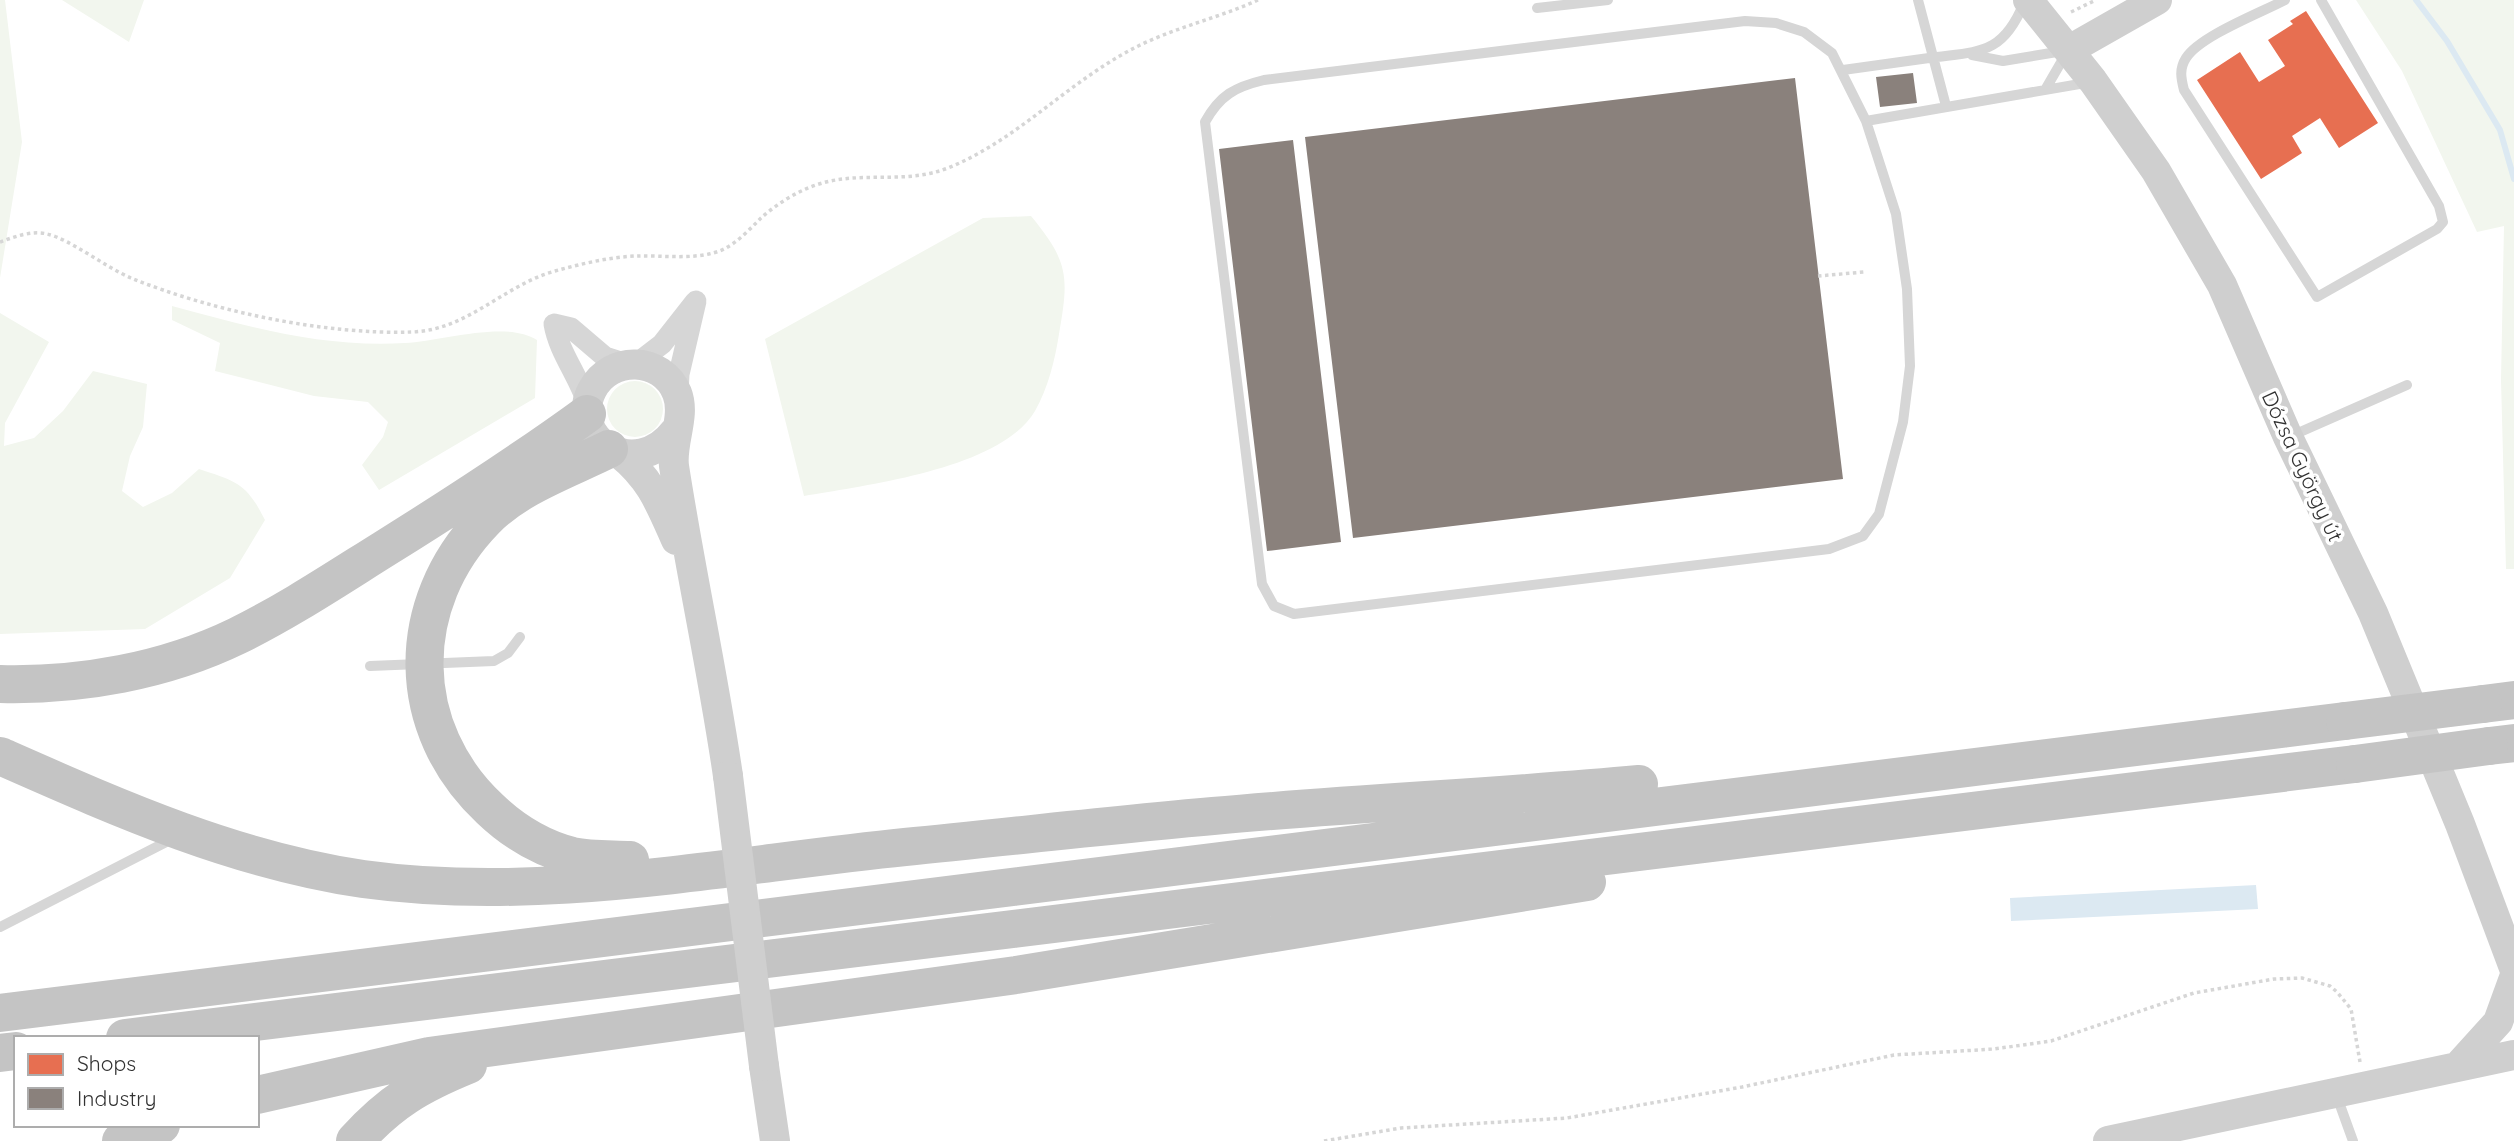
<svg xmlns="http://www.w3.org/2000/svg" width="2514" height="1141" viewBox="0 0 2514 1141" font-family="Quicksand,sans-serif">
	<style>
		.green { fill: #f2f6ee }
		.water { fill: #dce9f2 }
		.shops { fill: #e76f51 }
		.industry { fill: #8a817c }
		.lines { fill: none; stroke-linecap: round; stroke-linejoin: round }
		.stream { stroke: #dce9f2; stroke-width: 6 }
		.path { stroke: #d6d6d6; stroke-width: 3.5; stroke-dasharray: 3.5 3.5; stroke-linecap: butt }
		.lane { stroke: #d6d6d6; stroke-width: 10 }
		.street { stroke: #d6d6d6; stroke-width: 21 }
		.secondary { stroke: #cfcfcf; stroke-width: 30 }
		.highway { stroke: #c4c4c4; stroke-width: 38 }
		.secondary-bridge { stroke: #cfcfcf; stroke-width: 30 }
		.highway-bridge { stroke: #c4c4c4; stroke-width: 38 }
		.labels { text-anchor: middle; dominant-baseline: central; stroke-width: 7; stroke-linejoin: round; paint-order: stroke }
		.street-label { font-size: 21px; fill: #323232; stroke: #fff }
	</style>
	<rect width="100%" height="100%" fill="#fff"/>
	<!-- green -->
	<path class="green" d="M0,0H5L22,142L0,278Z
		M62,0H144L129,42Z
		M2356,0H2514V569H2506L2501,380L2504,226L2477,232L2402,71Z
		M1031,216C1069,262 1069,277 1059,334C1055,360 1048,388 1035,411C1001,469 866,485 804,496L765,339L983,218Z
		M172,306C250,327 324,348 405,343C442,341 506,320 537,340L535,398L379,490L362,465L383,437L388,422L368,402L314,396L215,371L220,343L172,320Z
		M0,313L49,342L5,423L4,446L34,438L63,411L93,371L147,384L143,427L130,456L122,491L143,507L172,493L199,469C238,482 246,483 265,520L230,578L145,629L0,634Z
		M607 409a28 28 0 1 1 56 0a28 28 0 1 1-56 0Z"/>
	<!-- water -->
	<path class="water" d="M2256,885L2258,909L2011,921L2010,898Z"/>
	<!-- shops -->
	<path class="shops" d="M2306,11L2378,123L2339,148L2320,118L2292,136L2302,153L2261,179L2197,80L2240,52L2259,82L2285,66L2268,40L2293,24L2290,21Z"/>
	<!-- industry -->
	<path class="industry" d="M1913,73L1917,103L1880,107L1876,77Z
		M1795,78L1843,479L1353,538L1305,137Z
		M1293,140L1341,542L1267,551L1219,149Z"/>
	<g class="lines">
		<!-- stream -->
		<path class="stream" d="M2416,0L2447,41L2500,130L2514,179"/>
		<!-- path -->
		<path class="path" d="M2071,12L2096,0
			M0,242C14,237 32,230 47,234C70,239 105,267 131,278C212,311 325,335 412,332C468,330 504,285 555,271C581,264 609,257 636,256C663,255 699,261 724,249C738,242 750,229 761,218C779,202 802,188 826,182C867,172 907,184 948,168C1015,141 1062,88 1125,53C1167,29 1214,20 1258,0
			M1818,276L1864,272
			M1324,1141L1401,1128L1567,1118L1742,1087L1894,1055L1994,1049L2051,1041L2194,993L2274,979L2302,978L2330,986L2337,992L2351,1009L2360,1062"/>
		<!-- lane -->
		<path class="lane" d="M1918,0L1946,106
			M2285,0C2260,13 2200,36 2186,58C2179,69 2181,78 2184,90L2317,297L2437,229L2443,222L2439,206L2321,0
			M1537,8L1608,0
			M1745,21L1776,23L1804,32L1832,53L1866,121L1896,214L1907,289L1910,366L1903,422L1879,514L1863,536L1829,549L1294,614L1274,606L1262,584L1205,122C1220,95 1235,87 1264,80Z
			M1972,55L2003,61L2063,51
			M1843,70C1872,66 1901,62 1929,58C1979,51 2002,56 2024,3
			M2045,90L2067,52
			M1866,121L2091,82
			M2291,436L2407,385
			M370,666L494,661L508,653L520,637
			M0,927L172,839
			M2336,1094L2353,1141"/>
		<!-- street -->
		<path class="street" d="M636,364L662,344L695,302
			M678,395L679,374L696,301
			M588,405C579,376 559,353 554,324L571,328L605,357L627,364"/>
		<!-- secondary -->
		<path class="secondary" d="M2028,0L2093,81L2156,171L2222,285L2288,437L2373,613L2460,824L2514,968
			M2069,50L2157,0
			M675,431C635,483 567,439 592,390C610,355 662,356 677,393C686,416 671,442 674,466C690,570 713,672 728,776
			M620,454C651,479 660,504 676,540
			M2459,1065L2498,1022L2514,978
			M764,1066L775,1141
			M2108,1141L2514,1055"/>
		<!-- highway -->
		<path class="highway" d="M609,449C567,470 518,486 485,520C403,604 404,729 490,809C512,830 541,848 572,856C590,860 612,859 630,860
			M0,684C80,686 165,671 237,636C288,611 336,579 384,549C453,506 521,462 587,414
			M2483,704L2514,700
			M2489,746L2514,743
			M0,756C118,808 234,860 363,879C543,904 726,865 905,847C1007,837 1110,825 1213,816C1355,803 1497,797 1639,784
			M0,1013L2345,721
			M125,1038L2355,764
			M0,1053L16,1051
			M257,1095L429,1056L1016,975L1587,882
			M121,1141L161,1125
			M355,1141C390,1102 419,1085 468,1065"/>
		<!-- secondary-bridge -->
		<path class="secondary-bridge" d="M728,776L764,1066"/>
		<!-- highway-bridge -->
		<path class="highway-bridge" d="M2345,721L2483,704
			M2355,764L2489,746"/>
	</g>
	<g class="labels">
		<!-- street labels -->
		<g class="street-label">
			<text transform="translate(2303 466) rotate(65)">Dózsa György út</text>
		</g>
	</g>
	<!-- legend -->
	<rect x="14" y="1036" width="245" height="91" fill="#ffffff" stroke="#adadad" stroke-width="2"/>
	<rect x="28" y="1054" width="35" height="21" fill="#e76f51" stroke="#adadad" stroke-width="2"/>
	<text x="77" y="1071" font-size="21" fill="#323232">Shops</text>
	<rect x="28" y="1088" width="35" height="21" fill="#8a817c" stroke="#adadad" stroke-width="2"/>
	<text x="77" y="1106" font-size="21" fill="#323232">Industry</text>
</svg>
